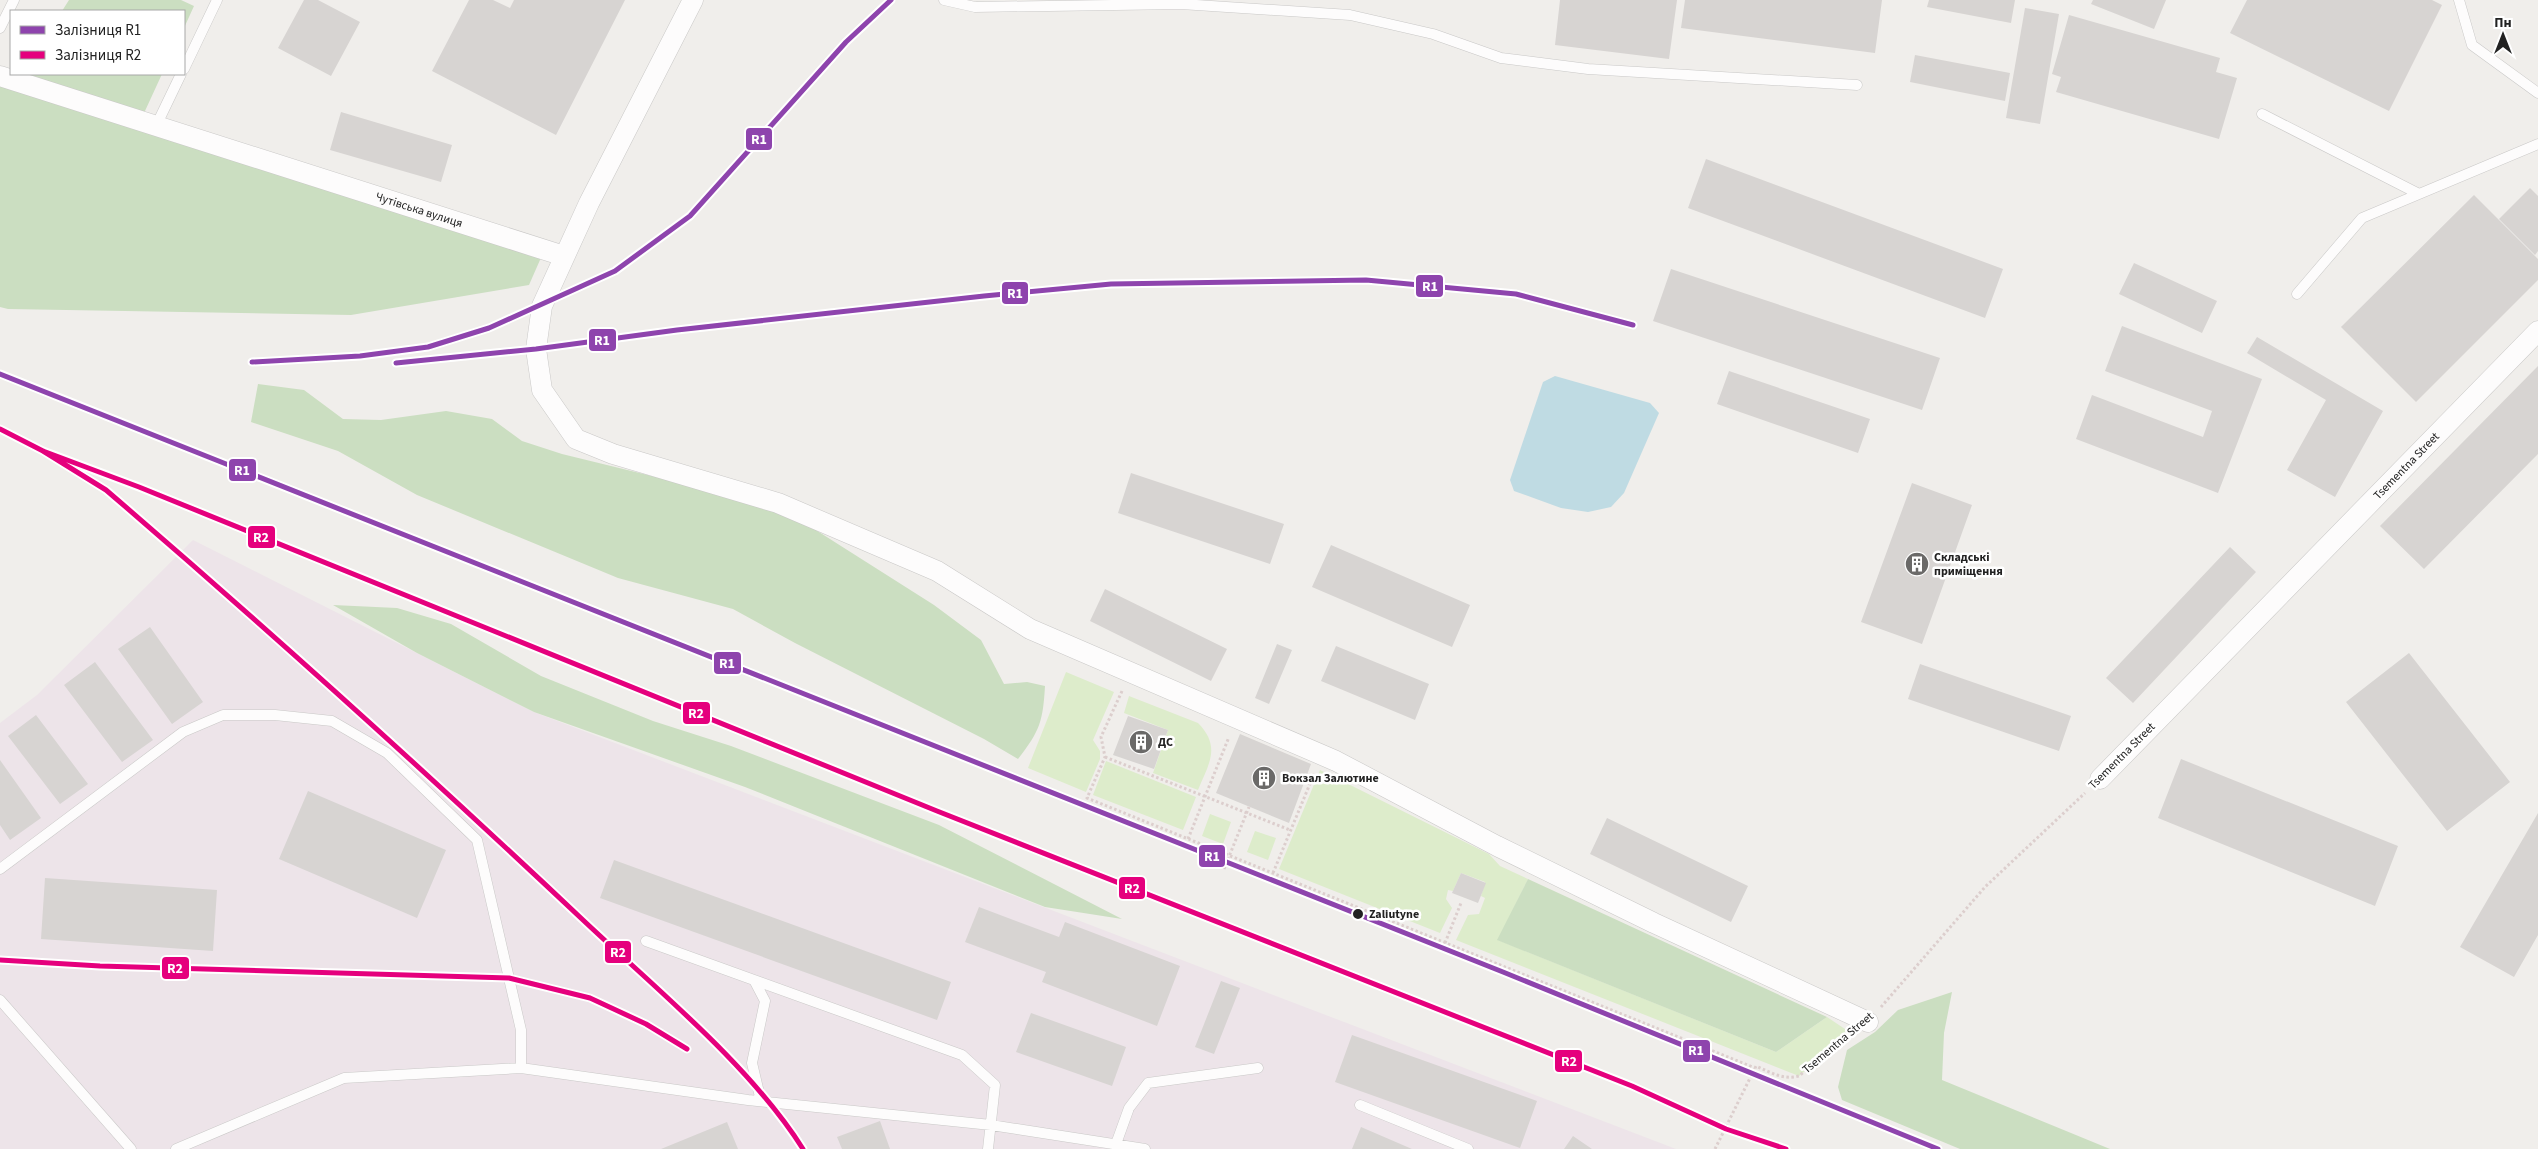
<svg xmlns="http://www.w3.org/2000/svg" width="2538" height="1149" viewBox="0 0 2538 1149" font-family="'Source Sans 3',sans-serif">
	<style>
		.industrial { fill: #ede4e9 }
		.grass { fill: #ddeccb }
		.forest { fill: #cbdec1 }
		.water { fill: #bfdbe3 }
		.building { fill: #d7d4d2 }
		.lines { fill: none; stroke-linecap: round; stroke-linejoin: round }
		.lane-casing { stroke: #c9c8c7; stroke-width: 11 }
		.street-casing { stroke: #c9c8c7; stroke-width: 21 }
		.path { stroke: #dccecd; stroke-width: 3; stroke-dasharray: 2.5 2.5; stroke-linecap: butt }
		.lane { stroke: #fdfcfc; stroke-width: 10 }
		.street { stroke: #fdfcfc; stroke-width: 20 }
		.rail-1-casing { stroke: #fff; stroke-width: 9 }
		.rail-2-casing { stroke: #fff; stroke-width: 9 }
		.rail-1 { stroke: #8e44ad; stroke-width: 5 }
		.rail-2 { stroke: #e5007d; stroke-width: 5 }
		.stop-dot { fill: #222; stroke: #fff; stroke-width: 2 }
		.labels { text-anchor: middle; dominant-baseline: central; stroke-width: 5; stroke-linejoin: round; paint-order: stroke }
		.street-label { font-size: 12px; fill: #222; stroke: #fff }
		.poi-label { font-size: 12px; font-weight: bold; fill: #222; stroke: #fff; text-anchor: start }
		.stop-label { font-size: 12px; font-weight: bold; fill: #222; stroke: #fff; text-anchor: start }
		.line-badge { stroke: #fff; stroke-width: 2 }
		.badge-label { font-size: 14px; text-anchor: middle; font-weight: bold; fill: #fff }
	</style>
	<rect width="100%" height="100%" fill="#f0eeeb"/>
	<!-- industrial -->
	<path class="industrial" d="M193,540L534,712L1676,1149H0V723L37,695Z"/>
	<!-- grass -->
	<path class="grass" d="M1066,672L1114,692L1093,740L1100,751V759L1086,792L1028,768Z
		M1129,696L1198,723C1222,747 1208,765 1198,790L1153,773L1168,730L1124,713Z
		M1106,761L1196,797L1183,830L1093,795Z
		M1320,770L1489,854L1500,866L1528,879L1498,940L1776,1052L1827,1017L1851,1033L1799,1076L1456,940L1468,915L1479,914L1485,898L1481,896L1485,882L1461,873L1453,891L1448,890L1446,899L1452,908L1440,933L1279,869Z
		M1210,814L1231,822L1223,844L1202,836Z
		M1255,831L1276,838L1268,860L1247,852Z"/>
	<!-- forest -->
	<path class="forest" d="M69,0H181L194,6L184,28V11H62Z
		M0,66L21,74H162L139,124L547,244L529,285L351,315L8,309L0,307Z
		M258,384L304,390L343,419L381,420L446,411L492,419L522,441L562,454L762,503L800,520L934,605L981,640L1004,684L1027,682L1045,686C1043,721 1040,731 1018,759L984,739L795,643L733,609L618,578L417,495L338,451L251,422Z
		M333,605L397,608L451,624L541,676L653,721L731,746L939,825L1122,919L1045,907L745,787L534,712L417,653Z
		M1528,879L1827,1017L1776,1052L1497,940Z
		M1952,992L1944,1033L1942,1080L2110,1149H1960L1842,1100L1838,1087L1847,1050L1875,1032L1898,1010Z"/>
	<!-- water -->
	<path class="water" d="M1555,376L1650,403L1659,413L1624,493L1611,507L1588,512L1561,508L1514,491L1510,480L1543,382Z"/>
	<!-- building -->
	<path class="building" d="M304,0H318L360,22L331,76L278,48Z
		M469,0H493L510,8L514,0H625L556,135L432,71Z
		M1560,0H1677L1669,59L1555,45Z
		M1685,0H1882L1875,53L1681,28Z
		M1929,0H2015L2011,23L1927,7Z
		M2093,0H2166L2154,29L2091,4Z
		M2247,0H2432L2442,5L2389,111L2230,33Z
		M2025,8L2059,14L2040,124L2006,118Z
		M2069,15L2220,58L2216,72L2237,78L2219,139L2056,92L2061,77L2052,74Z
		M1915,55L2010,73L2005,101L1910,82Z
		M341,112L452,145L441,182L330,150Z
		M1706,159L2003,269L1985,318L1688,208Z
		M2530,188L2538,196V251L2535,255L2499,219Z
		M2474,195L2538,259V280L2416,402L2341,327Z
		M2134,263L2217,301L2202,333L2119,294Z
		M1671,269L1940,358L1922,410L1653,321Z
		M2122,326L2262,379L2218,493L2076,439L2092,395L2203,437L2212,411L2105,371Z
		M2257,337L2383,411L2335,497L2287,470L2326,400L2247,353Z
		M2538,366V454L2424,569L2380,526Z
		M1729,371L1870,419L1858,453L1717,404Z
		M1131,473L1284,524L1270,564L1118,513Z
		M1912,483L1972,505L1922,644L1861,622Z
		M1331,545L1470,605L1452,647L1312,587Z
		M2230,547L2256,572L2133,703L2106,678Z
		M1105,589L1227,649L1211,681L1090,621Z
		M150,627L203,702L172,724L118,649Z
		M1277,644L1292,650L1269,704L1255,698Z
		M1336,646L1429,684L1415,720L1321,681Z
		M2409,653L2510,782L2447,831L2346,702Z
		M95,662L153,740L122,762L64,685Z
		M1920,664L2071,716L2059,751L1908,699Z
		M36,715L88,784L60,804L8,736Z
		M1128,716L1168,730L1154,769L1113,755Z
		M1240,734L1311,764L1289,823L1216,793Z
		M2181,759L2398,846L2375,906L2158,818Z
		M0,760L41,818L10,840L0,825Z
		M308,791L446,850L417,918L279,859Z
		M2538,813V935L2514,977L2460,947Z
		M1607,818L1748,886L1731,922L1590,854Z
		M614,860L951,982L937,1020L600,898Z
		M1461,873L1486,883L1478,903L1452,893Z
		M45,878L217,890L213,951L41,939Z
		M979,907L1059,937L1065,922L1180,966L1157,1026L1042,982L1046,972L965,942Z
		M1221,981L1240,988L1214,1054L1195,1047Z
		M1031,1013L1126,1047L1112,1086L1016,1052Z
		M1352,1035L1537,1101L1520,1148L1335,1082Z
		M880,1121L890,1149H842L837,1137Z
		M727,1122L738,1149H661Z
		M1361,1127L1412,1149H1352Z
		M1573,1136L1592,1149H1564Z"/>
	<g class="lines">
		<!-- lane casing -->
		<g class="lane-casing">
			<path id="lane" d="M944,0L975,7L1181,4L1350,15L1433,34L1501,58L1588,69L1857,85
				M2459,0L2472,45L2538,93
				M0,28L14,0
				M184,69L217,0
				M2262,114L2419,194
				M156,126L181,74
				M2297,294L2362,218L2538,144
				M0,869L183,732L223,715H275L332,721L387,753L477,840L521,1030V1068
				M646,941L962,1055L995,1085L988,1149
				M754,980L765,1001L752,1063L761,1101
				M0,1000L131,1149
				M1360,1105L1468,1149
				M1116,1144L1129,1108L1148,1083L1258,1068
				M176,1149L344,1078L521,1068L748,1100L991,1125L1145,1149"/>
		</g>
		<!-- street casing -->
		<g class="street-casing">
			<g id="street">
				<path d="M693,0L589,203L542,306L536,349L542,390L576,439L613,454L778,503L937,571L1030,629L1336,761L1497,846L1654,923L1868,1022"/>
				<path id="s1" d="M0,76L564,256"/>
				<path id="s2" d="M2100,779L2538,331"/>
			</g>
		</g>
		<!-- path -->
		<path class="path" d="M1122,691L1101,737L1105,757L1087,798L1755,1068
			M1105,757L1290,830
			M1188,839L1229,737
			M1224,869L1249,807
			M1273,873L1314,774
			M1445,943L1461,903
			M1881,1007L1985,887L2085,793
			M1715,1149L1756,1066C1771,1073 1784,1080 1799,1076L1848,1035"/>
		<!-- lane -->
		<use href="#lane" class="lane"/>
		<!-- street -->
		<use href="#street" class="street"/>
		<!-- rail-1 casing -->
		<g class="rail-1-casing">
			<path id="rail-1" d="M252,362L360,356L428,347L489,328L615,271L690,216L846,42L891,0
				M396,363L536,349L677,330L984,296L1111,284L1366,280L1516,294L1633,325
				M0,374L1503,972L1938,1149"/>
		</g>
		<!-- rail-2 casing -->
		<g class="rail-2-casing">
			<path id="rail-2" d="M0,429L43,451L106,490C268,629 427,773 583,920C655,988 750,1065 803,1149
				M43,451L139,487L937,811L1632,1086L1726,1129L1786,1149
				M0,960L100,966L509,978L590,998L646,1024L687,1049"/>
		</g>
		<!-- rail-1 -->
		<use href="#rail-1" class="rail-1"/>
		<!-- rail-2 -->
		<use href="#rail-2" class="rail-2"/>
	</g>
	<!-- icons -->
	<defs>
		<g id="building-disc" transform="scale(1.25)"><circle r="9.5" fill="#6a6968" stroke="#fff"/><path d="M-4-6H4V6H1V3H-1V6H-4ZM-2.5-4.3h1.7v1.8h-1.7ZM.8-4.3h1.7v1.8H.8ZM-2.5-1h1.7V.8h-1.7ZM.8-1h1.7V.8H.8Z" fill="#fff"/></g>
	</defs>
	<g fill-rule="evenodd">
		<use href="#building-disc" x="1917" y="564"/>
		<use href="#building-disc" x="1141" y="742"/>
		<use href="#building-disc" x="1264" y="778"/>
	</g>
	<!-- markers -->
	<circle class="stop-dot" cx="1358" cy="914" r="6"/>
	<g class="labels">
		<!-- street labels -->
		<g class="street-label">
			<text stroke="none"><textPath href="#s1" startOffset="440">Чутівська вулиця</textPath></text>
			<text stroke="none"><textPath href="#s2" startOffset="438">Tsementna Street</textPath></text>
			<text transform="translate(2122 756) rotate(-45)">Tsementna Street</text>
			<text transform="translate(1838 1043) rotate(-40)">Tsementna Street</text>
		</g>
		<!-- poi labels -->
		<g class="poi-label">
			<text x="1934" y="557">Складські<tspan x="1934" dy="14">приміщення</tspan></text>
			<text x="1158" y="742">ДС</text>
			<text x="1282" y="778">Вокзал Залютине</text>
		</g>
		<!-- stop labels -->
		<g class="stop-label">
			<text x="1369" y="914">Zaliutyne</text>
		</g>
	</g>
	<g class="line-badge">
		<rect x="745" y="127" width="28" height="24" rx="5" fill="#8e44ad"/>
		<rect x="1415" y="274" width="29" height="24" rx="5" fill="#8e44ad"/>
		<rect x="1001" y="281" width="28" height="24" rx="5" fill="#8e44ad"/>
		<rect x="588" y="328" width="29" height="24" rx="5" fill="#8e44ad"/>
		<rect x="228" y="458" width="29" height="24" rx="5" fill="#8e44ad"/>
		<rect x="247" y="525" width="29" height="24" rx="5" fill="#e5007d"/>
		<rect x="713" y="651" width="29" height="24" rx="5" fill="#8e44ad"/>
		<rect x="682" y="701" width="29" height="24" rx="5" fill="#e5007d"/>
		<rect x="1198" y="844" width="28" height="24" rx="5" fill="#8e44ad"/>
		<rect x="1118" y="876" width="28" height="24" rx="5" fill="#e5007d"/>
		<rect x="604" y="940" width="28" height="24" rx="5" fill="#e5007d"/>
		<rect x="161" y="956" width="29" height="24" rx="5" fill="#e5007d"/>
		<rect x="1682" y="1039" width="29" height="24" rx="5" fill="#8e44ad"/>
		<rect x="1554" y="1049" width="29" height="24" rx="5" fill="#e5007d"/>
	</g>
	<g class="badge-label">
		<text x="759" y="144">R1</text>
		<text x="1430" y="291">R1</text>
		<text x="1015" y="298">R1</text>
		<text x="602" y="345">R1</text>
		<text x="242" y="475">R1</text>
		<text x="261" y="542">R2</text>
		<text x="727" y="668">R1</text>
		<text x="696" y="718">R2</text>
		<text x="1212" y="861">R1</text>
		<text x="1132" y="893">R2</text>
		<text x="618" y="957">R2</text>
		<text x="175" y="973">R2</text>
		<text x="1696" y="1055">R1</text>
		<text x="1569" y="1066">R2</text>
	</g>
	<!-- legend -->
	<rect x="10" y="10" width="175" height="65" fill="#ffffff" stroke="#a7a7a7"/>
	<rect x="20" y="26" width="25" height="8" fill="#8e44ad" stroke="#a7a7a7"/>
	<text x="55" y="35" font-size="15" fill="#222222">Залізниця R1</text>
	<rect x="20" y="51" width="25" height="8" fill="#e5007d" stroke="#a7a7a7"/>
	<text x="55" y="60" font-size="15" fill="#222222">Залізниця R2</text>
	<!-- north arrow -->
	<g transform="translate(2503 35)" stroke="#ffffff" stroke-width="4" paint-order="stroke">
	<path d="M0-4L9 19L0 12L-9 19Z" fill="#222222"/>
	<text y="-8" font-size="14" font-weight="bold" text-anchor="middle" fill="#222222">Пн</text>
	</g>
</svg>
